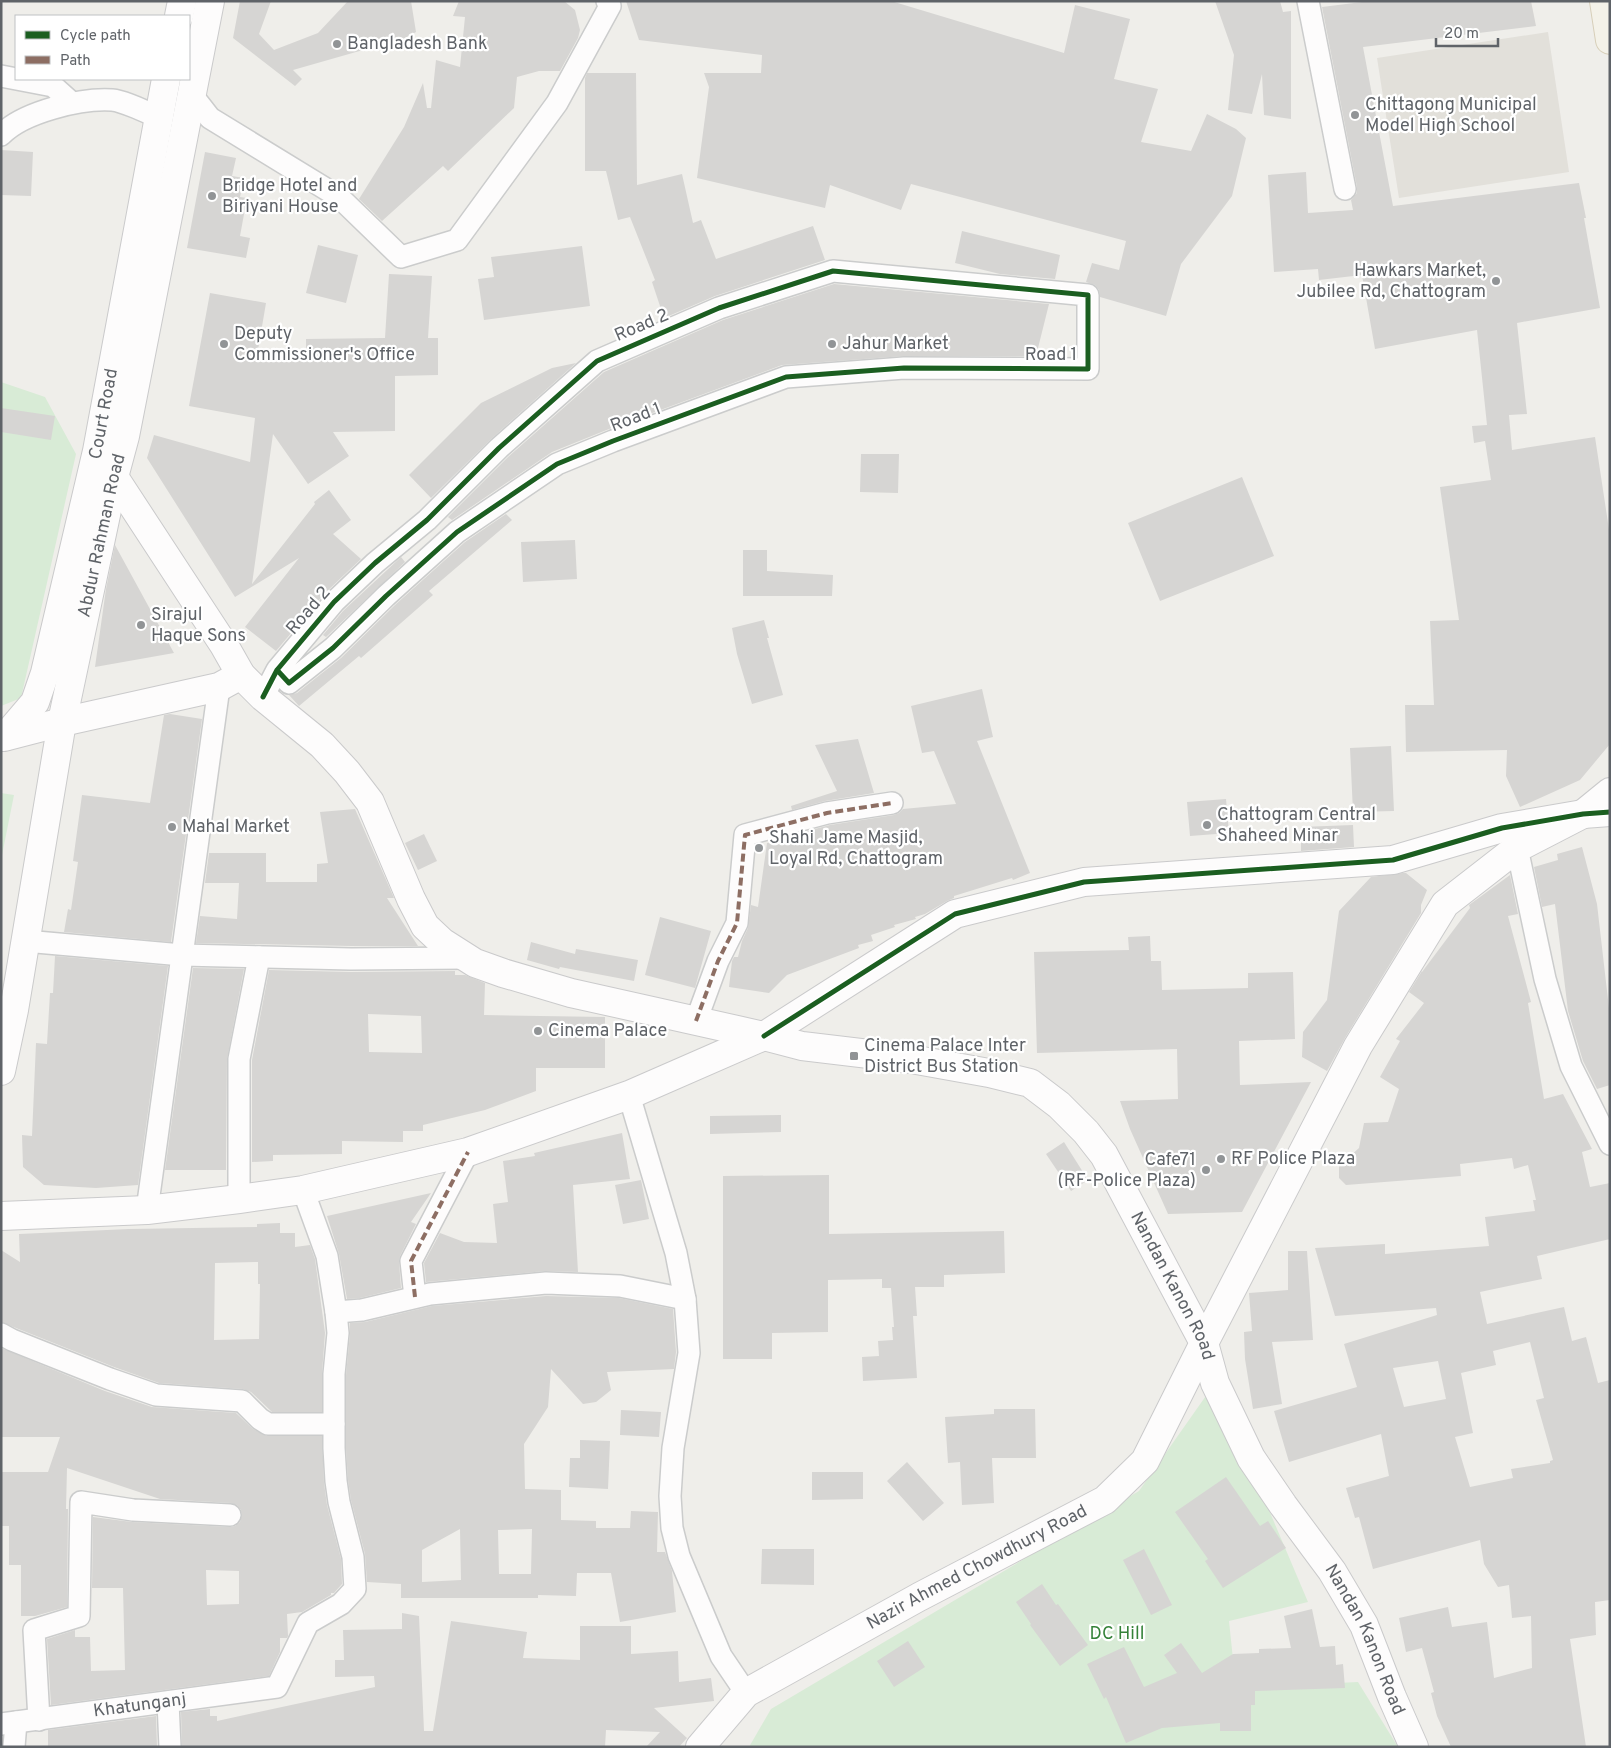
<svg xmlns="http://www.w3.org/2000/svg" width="1611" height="1748" viewBox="0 0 1611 1748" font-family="Overpass,sans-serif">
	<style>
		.education { fill: #e2e0da }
		.green { fill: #d8ebd6 }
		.building { fill: #d6d5d3; fill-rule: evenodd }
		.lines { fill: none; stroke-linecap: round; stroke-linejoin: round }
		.street-casing { stroke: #cbcccc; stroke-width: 24 }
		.secondary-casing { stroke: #cacacb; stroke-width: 30 }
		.primary-casing { stroke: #d7ceb8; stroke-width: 30 }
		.street { stroke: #fdfcfc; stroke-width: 21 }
		.secondary { stroke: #fdfcfc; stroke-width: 28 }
		.primary { stroke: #f4f2e9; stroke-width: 28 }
		.quiet { stroke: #8d6e63; stroke-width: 4; stroke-dasharray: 8 4; stroke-linecap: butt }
		.cycleway-casing { stroke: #fff; stroke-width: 8 }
		.cycleway { stroke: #1b5e20; stroke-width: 5 }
		.poi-dot { fill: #919496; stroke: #fff; stroke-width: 2 }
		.labels { text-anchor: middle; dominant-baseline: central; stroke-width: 4.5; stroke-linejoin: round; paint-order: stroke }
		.poi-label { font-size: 18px; fill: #5f6368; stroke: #fff; text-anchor: start }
		.street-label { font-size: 18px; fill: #5f6368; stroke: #fff }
		.park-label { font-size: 18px; fill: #348238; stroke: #fff }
	</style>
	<rect width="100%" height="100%" fill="#efeeea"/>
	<!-- education -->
	<path class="education" d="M1548,32L1569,172L1399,198L1377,58Z"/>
	<!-- green -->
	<path class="green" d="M1,382L45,397L76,454L21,698L1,706Z
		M1,793L14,795L1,860Z
		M1215,1383L1308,1602L1229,1621L1236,1688L1358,1682L1398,1747H749L771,1709L1139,1491Z"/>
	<!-- building -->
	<path class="building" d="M240,1H271L259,34L274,50L318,33L348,1H411L416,32L405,38L293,70L302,79L295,86L233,38Z
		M459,1H564L575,10L580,30L578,38L560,71H539L517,77L514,108L448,171L443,166L382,221L359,199L404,127L423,83L427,108H431L436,60L460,67L465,17L453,16Z
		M626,1H891L1064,53L1075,5L1130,19L1114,79L1158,89L1141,142L1191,151L1207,114L1236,129L1246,138L1232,196L1181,264L1166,316L1100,297L1099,290L1095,285L1086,282L1092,263L1119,270L1126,241L911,184L901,210L830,185L825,208L697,178L709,87L704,73H761L762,55L639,40Z
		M1215,1H1280L1283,12L1291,11V119L1264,115L1262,74L1252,114L1228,110L1234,55Z
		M1370,1H1531L1536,26L1363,47L1393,206L1579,183L1586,218H1584L1600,308L1517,323L1527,414L1509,415L1512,450L1595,437L1610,536V744L1580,780L1520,807L1506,776L1507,750L1406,752L1405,705H1434L1430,621L1459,620L1440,487L1491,480L1485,441L1474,443L1472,426L1487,425L1477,330L1375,349L1362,275L1319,280L1318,269L1274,272L1268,175L1306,172L1308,213L1353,210L1351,200L1357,193V187L1322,7Z
		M587,73H636L637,185L682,174L693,223L701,220L716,259L813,226L825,260L715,296L664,318L652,282L655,280L630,217L618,220L606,171H585V78Z
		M1,150L33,152L31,196L1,195Z
		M205,152L236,158L232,176L244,178L240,197L247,198L240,236L250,238L246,258L187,248Z
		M962,231L1060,255L1055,279L1000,274L955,263Z
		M318,245L358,255L346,303L306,293Z
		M582,246L590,306L484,320L478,279L494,277L491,257Z
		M389,274L432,276L428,338H438V375L395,376V431L333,432L349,456L308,484L273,434L252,584L315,504L314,502L329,490L351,520L333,534L361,559L324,594L276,651L245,627L299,558L235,597L147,458L154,435L250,462L255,418L189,406L210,293L266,303L258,350L306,356V339L385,338Z
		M834,284L1049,304L1036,356H904L782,365L609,429L552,452L452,520L448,517L508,457L604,372L723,320Z
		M576,363L491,439L431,498L409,475L481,403L552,368Z
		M1,408L55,416L51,440L1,432Z
		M861,454H899L898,493L860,492Z
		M1242,477L1274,556L1160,601L1128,523Z
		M506,514L512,520L429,591L433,595L361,658L359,656L299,706L289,695L297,693L341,658L395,605L465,542Z
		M575,540L577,579L523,582L521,542Z
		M115,545L174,653L95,667L106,589Z
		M743,550H767V571L833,575L832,596H743Z
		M401,557L405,562L326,637L323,635L343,611Z
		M764,620L769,638H767L783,695L752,704L737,654L732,628Z
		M982,689L993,737L977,741L1030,873L1013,880L1012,878L954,896V898L947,901L925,914L915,917L916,919L894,925L895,927L871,935L873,941L858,945L859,948L787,975L769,993L729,987L732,961L734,957H738L742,941L748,928L751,905L758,907L767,843L796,837V834L830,825L894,815L899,813L903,809L956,804L934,751L922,753L911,706Z
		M170,714L202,719L171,942L64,932L68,909L71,910L78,862L73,861L82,795L150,803L164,715Z
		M858,739L874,793L825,801L792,810L791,806L837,791L815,745Z
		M1391,746L1394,811L1353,812L1350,748Z
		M1226,799L1229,833L1190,836L1187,802Z
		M355,809L394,898H387L418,946H351L196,943L200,916L237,919L239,883H205L209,853H266V882H317V864L328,863L320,812Z
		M1353,825L1354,847L1301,851V827Z
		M424,834L437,861L418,870L405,843Z
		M1582,847L1597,904L1610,1017V1085L1597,1089L1583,1061L1568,1011L1555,904L1542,907L1534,867L1558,860L1557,854Z
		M1403,873H1406L1427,890L1421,905V913L1345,1038L1327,1071L1302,1057L1303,1032L1327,1000L1339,911L1371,877Z
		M1510,875L1518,914L1508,916L1531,1002L1528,1003L1544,1099L1563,1094L1592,1149L1582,1152L1590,1187L1610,1183V1239L1537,1256L1542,1279L1480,1292L1487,1324L1564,1307L1572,1341L1586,1337L1598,1383L1610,1380V1600L1595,1602L1596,1635L1570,1639L1586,1747H1451L1437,1716L1431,1693L1434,1692L1422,1648L1406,1652L1399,1618L1448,1607L1452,1627L1487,1622L1494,1678L1532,1668L1531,1616L1512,1618L1509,1585L1498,1587L1484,1564L1480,1540L1373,1569L1359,1517L1355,1518L1346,1488L1389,1476L1381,1434L1289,1462L1274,1411L1357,1387L1344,1344L1437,1315L1436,1308L1335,1316L1315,1248L1385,1244V1254L1489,1246L1485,1217L1535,1211L1533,1200H1536L1528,1165L1514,1169L1512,1158L1460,1164L1461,1176L1346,1185L1339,1178V1166L1359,1148L1364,1123L1388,1122L1399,1089L1380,1077L1400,1041L1396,1039L1424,1003L1409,992L1422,971V972L1470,908L1469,905ZM1530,1342L1544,1398L1536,1400L1553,1460L1550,1461V1463L1511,1469L1513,1478L1470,1487L1455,1437L1473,1433L1461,1373L1496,1365L1493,1351ZM1438,1361L1446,1399L1404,1407L1393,1368Z
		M660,917L711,931L695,988L645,975Z
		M1150,936L1151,961H1161L1162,990L1248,988V973L1293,972L1295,1039L1239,1041L1240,1085L1311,1082L1242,1212L1168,1214L1130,1129L1120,1101L1178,1099L1177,1049L1037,1053L1034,952L1129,950L1128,937Z
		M531,942L575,954L576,949L638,960L634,981L560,967L559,969L527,960Z
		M55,956L168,966L138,1185L96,1188L44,1185L23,1167L22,1135L32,1136L36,1043L47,1044L50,993H53Z
		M193,968L244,969L227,1059L226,1170H165Z
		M269,970L351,972L455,971V975H465L485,983L484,1015L605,1017V1068H536V1091L485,1110L423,1125V1131H403V1142L342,1141V1154L273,1155V1161L252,1162V1060ZM368,1014L421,1016L422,1053L369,1052Z
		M781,1115V1132L710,1134V1116Z
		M622,1133L630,1179L573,1185L578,1272L545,1271L426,1282L424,1263L440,1233L464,1242L497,1243L493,1204L508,1202L503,1161L535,1156L534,1153Z
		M1064,1142L1088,1180L1071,1191L1046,1154Z
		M829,1175V1234L1004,1231L1005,1273L944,1275V1287H915L917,1316H913L917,1378L863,1381L862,1357L879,1356L878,1341L893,1340L892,1327H894L891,1288H882V1279L828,1280V1332L772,1333V1359H723V1176Z
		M641,1180L649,1219L623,1224L615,1185Z
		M431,1193L411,1222L416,1224L400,1256L399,1262L401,1288L360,1298L347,1299L339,1254L327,1216Z
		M280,1223V1233H295V1247L310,1245L315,1259L325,1333L322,1373V1412H272L251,1392L243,1389L159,1383L114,1367L1,1322V1250L20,1262L19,1234L129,1229L257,1227V1224ZM258,1262V1284H260L259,1339L214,1340L215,1263Z
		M1288,1251H1307L1313,1340L1272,1342L1282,1404L1253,1409L1245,1359L1244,1332L1252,1331L1249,1293L1288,1290Z
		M546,1296L619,1298L673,1309L676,1352L674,1369L607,1372L611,1390L596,1402L583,1404L551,1369L548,1407L524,1444L525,1489L561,1490V1520L596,1521V1528H630L631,1511L658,1512L657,1552H665L672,1571L676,1612L620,1622L611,1573H577L576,1596L538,1595V1598H401V1584L367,1582L365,1554L351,1500L348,1480L346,1448V1375L350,1334V1323L365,1322L432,1306ZM460,1529L461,1580L422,1582V1550ZM532,1529L531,1574H499L498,1530Z
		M1,1348L105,1391L152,1407L236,1413L253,1429L267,1436H322L324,1483L327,1505L341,1559L342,1584L334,1593H331V1595L302,1612L287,1614L288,1636L287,1638H280V1652L269,1676L51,1705L47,1639L75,1630V1637H90L91,1671L125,1670L123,1588H92L93,1517L132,1522L229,1527L235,1526L240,1522L242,1515L241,1510L237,1505L231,1503L160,1499L67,1468L66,1509H68L67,1607L35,1616H21V1565H9V1526H1V1472H48L60,1437H2ZM206,1570L239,1571V1604L207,1605Z
		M994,1409H1035L1036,1458H992L994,1503L962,1505L960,1462L948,1463L945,1417L994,1414Z
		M621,1410L661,1412L659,1437L620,1435Z
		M580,1440L610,1441L608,1489L569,1487L570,1458H580Z
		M907,1462L944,1503L923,1521L887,1481Z
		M812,1472H863V1499L812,1500Z
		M1226,1477L1260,1526L1268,1521L1286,1548L1223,1588L1205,1561L1208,1559L1175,1512Z
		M762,1549H814V1585L761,1584Z
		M1144,1549L1172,1605L1151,1615L1123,1560Z
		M1042,1584L1056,1605L1058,1604L1088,1645L1060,1666L1030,1625L1031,1624L1016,1602Z
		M1312,1609L1320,1647L1335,1646L1336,1665L1343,1664L1345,1688L1255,1691V1705H1251V1731H1220V1723L1162,1728L1126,1743L1106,1697L1104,1699L1087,1664L1124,1647L1144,1687L1177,1673L1164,1655L1181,1643L1202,1673L1233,1654L1259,1653V1649L1291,1648L1284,1616Z
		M402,1613L419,1616L424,1731H433L451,1621L527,1632L523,1658L580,1660V1626H631V1654L678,1651L679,1682L711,1678L714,1701L654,1708L687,1738L679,1747H646L660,1732L606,1730L605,1747H182L181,1712L210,1709V1716H217V1721L375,1687L374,1676L335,1677V1660H344L343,1630L402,1629Z
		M908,1641L925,1667L894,1687L877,1661Z
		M156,1716L157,1747H48V1730Z"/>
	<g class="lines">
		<!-- street casing -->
		<g class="street-casing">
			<g id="street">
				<path d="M1308,1L1345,189"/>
				<path d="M1,76L53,86L72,103"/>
				<path d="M192,95L210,118L339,197L401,257L457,240L557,103L610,6L607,1"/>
				<path d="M1,135C23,112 81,98 112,100C123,101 149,113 159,118"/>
				<path d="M263,697L277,670L289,683L333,648L386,596L457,532L557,464L613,441L786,377L904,368L1088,369V295L833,271L719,308L597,361L499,448L427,520L375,563L334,602L277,670"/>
				<path d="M1517,848L1545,979L1571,1066L1610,1144"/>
				<path d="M25,941L182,955L351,959L467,958"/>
				<path d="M696,1021L718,961L737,923L745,835L827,813L892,803"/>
				<path d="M629,1095L676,1253L685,1299L689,1353L673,1448L670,1496L672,1528L679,1556L721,1656L746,1693"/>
				<path d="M239,1199V1059L259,957"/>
				<path d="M147,1210L219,687"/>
				<path d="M415,1297L411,1261L468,1152"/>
				<path d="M336,1312L362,1310L430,1294L546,1283L620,1286L685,1299"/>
				<path d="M1,1334L12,1340L110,1379L156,1395L242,1401L260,1419L268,1424H334"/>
				<path d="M168,1702L170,1747"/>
				<path d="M39,1720L34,1630L79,1616L81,1502L133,1510L230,1515"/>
				<path id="s1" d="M1,1724L277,1687L308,1623L341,1604L355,1589L353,1557L339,1502L336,1481L334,1448V1374L338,1333L336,1312L327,1256L303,1190"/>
				<path d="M14,1747L16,1722"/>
			</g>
		</g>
		<!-- secondary casing -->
		<g class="secondary-casing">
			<g id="secondary">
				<path d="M179,16L182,1"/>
				<path id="s2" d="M114,477L224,645L241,675L263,697L322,745L347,772L370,802L411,899L425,926L442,942L475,963L503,973L571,993L764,1036L802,1046L911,1059L989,1073L1030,1083L1059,1105L1086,1132L1104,1155L1204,1343L1215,1383L1251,1458L1283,1505L1332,1571L1364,1625L1392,1697L1414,1747"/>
				<path id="s3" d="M6,736L35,702L45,673L97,451L166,79"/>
				<path d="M4,737L62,722L219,687L241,675"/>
				<path id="s4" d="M1,1071L14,1010L62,722L114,477L125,436L210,1"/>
				<path d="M1,1216L147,1210L239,1199L303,1190L468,1152L629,1095L764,1036L955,914L1084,882L1393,860L1502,828L1583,814L1610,812"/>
				<path id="s5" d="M700,1747L746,1693L919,1597L1105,1500L1145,1461L1204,1343L1358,1046L1445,904L1517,848L1583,814L1610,792"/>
			</g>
		</g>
		<!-- primary casing -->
		<g class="primary-casing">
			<path id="primary" d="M1604,1L1610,40"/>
		</g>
		<!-- street -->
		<use href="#street" class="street"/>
		<!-- secondary -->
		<use href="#secondary" class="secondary"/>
		<!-- primary -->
		<use href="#primary" class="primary"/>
		<!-- quiet -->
		<path class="quiet" d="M696,1021L718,961L737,923L745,835L827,813L892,803
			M415,1297L411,1261L468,1152"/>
		<!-- cycleway casing -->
		<g class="cycleway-casing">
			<path id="cycleway" d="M263,697L277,670L289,683L333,648L386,596L457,532L557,464L613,441L786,377L904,368L1088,369V295L833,271L719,308L597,361L499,448L427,520L375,563L334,602L277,670
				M764,1036L955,914L1084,882L1393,860L1502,828L1583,814L1610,812"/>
		</g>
		<!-- cycleway -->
		<use href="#cycleway" class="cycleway"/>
	</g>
	<!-- markers -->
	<g class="poi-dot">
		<circle cx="337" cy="44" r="5"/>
		<circle cx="1355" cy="115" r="5"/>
		<circle cx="212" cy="196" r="5"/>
		<circle cx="1496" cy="281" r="5"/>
		<circle cx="224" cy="344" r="5"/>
		<circle cx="832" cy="344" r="5"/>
		<circle cx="141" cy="625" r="5"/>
		<circle cx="1207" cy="825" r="5"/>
		<circle cx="172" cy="827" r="5"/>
		<circle cx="759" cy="848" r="5"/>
		<circle cx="538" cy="1031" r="5"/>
		<rect x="849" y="1051" width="10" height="10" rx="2.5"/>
		<circle cx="1221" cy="1159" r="5"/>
		<circle cx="1206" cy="1170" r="5"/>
	</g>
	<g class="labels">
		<!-- poi labels -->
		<g class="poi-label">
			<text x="347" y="44">Bangladesh Bank</text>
			<text x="1365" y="105">Chittagong Municipal<tspan x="1365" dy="21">Model High School</tspan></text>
			<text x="222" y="186">Bridge Hotel and<tspan x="222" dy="21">Biriyani House</tspan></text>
			<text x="1486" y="271" text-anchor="end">Hawkars Market,<tspan x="1486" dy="21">Jubilee Rd, Chattogram</tspan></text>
			<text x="234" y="334">Deputy<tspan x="234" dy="21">Commissioner's Office</tspan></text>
			<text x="842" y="344">Jahur Market</text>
			<text x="151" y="615">Sirajul<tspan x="151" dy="21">Haque Sons</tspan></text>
			<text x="1217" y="815">Chattogram Central<tspan x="1217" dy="21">Shaheed Minar</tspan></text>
			<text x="182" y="827">Mahal Market</text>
			<text x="769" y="838">Shahi Jame Masjid,<tspan x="769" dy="21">Loyal Rd, Chattogram</tspan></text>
			<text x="548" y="1031">Cinema Palace</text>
			<text x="864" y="1046">Cinema Palace Inter<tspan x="864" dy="21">District Bus Station</tspan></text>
			<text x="1231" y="1159">RF Police Plaza</text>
			<text x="1196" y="1160" text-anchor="end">Cafe71<tspan x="1196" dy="21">(RF-Police Plaza)</tspan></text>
		</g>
		<!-- street labels -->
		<g class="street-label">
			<text transform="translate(642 326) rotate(-23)">Road 2</text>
			<text x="1051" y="355">Road 1</text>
			<text stroke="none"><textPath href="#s3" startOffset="341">Court Road</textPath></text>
			<text transform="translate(636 418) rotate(-21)">Road 1</text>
			<text stroke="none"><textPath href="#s4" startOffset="545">Abdur Rahman Road</textPath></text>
			<text transform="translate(309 611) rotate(-49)">Road 2</text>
			<text stroke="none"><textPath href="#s2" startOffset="1436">Nandan Kanon Road</textPath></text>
			<text stroke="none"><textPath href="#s5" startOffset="334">Nazir Ahmed Chowdhury Road</textPath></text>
			<text stroke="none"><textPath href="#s2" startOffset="1841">Nandan Kanon Road</textPath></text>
			<text stroke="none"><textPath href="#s1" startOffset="140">Khatunganj</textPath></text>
		</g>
		<!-- park labels -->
		<g class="park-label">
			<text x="1117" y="1634">DC Hill</text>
		</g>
	</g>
	<!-- border -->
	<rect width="1611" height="1748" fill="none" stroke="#5f6368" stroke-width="5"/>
	<!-- legend -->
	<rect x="15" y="15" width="175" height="65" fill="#ffffff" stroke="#bfc1c3"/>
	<rect x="25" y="31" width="25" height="8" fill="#1b5e20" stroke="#bfc1c3"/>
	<text x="60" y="40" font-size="15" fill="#5f6368">Cycle path</text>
	<rect x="25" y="56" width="25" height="8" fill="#8d6e63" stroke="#bfc1c3"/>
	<text x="60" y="65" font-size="15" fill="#5f6368">Path</text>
	<!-- scale -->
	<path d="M1436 38v8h62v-8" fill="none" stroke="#5f6368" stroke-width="2.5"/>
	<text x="1444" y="38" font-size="15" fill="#5f6368" stroke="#ffffff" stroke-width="4" paint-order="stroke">20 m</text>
</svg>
